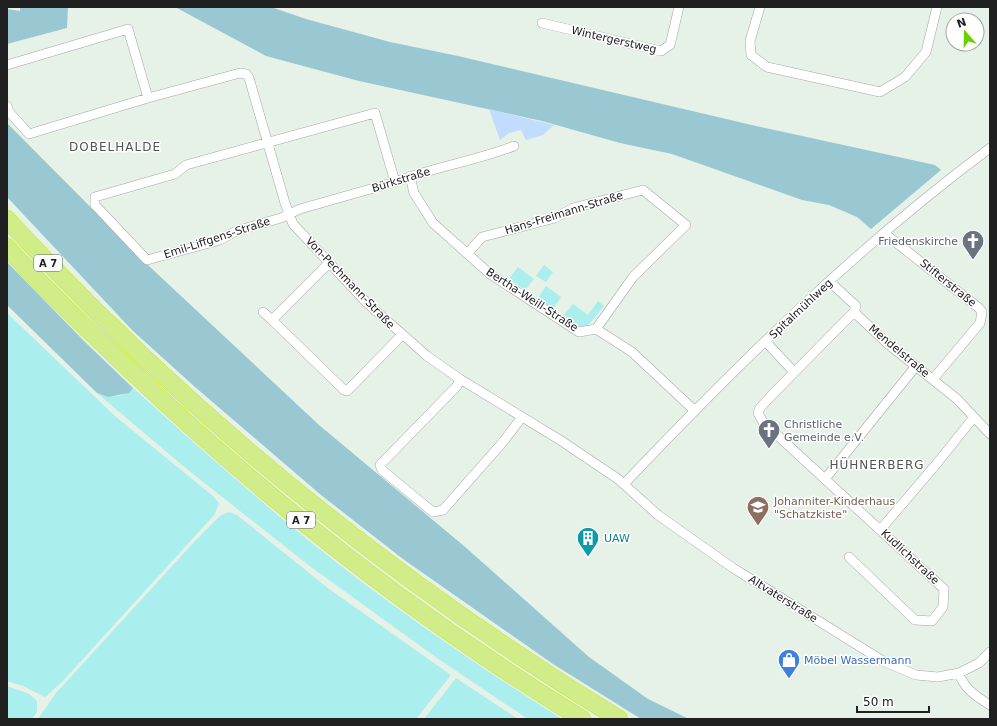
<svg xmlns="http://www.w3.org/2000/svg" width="997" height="726" viewBox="0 0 997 726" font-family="'DejaVu Sans',sans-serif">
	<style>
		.grass { fill: #aaeeed }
		.forest { fill: #99c8d3 }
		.park { fill: #c2dcfd }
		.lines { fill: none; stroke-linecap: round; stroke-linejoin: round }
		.street-casing { stroke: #a7a7a7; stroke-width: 10 }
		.highway-casing { stroke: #cbe71c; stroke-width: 18 }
		.street { stroke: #fff; stroke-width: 9 }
		.highway { stroke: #d0ed8a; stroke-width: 17 }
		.labels { text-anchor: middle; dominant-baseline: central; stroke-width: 3; stroke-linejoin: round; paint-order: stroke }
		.shield { fill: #fff; stroke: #636363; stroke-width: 1 }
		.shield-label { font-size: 10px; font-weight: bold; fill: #202020 }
		.street-label { font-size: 11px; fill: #202020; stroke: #fff }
		.worship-label { font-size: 11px; fill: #5b616d; stroke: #fff; text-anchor: end }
		.education-label { font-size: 11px; fill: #785e54; stroke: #fff; text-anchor: start }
		.culture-label { font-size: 11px; fill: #0d838f; stroke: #fff; text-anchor: start }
		.shop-label { font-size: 11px; fill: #366cbe; stroke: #fff; text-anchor: start }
		.neighbourhood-label { font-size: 12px; letter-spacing: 1px; fill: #535353; stroke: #fff }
	</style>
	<rect width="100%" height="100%" fill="#e6f1e8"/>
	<!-- grass -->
	<path class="grass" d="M544,265L553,272L546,282L536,276Z
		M518,267L534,279L525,290L509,279Z
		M546,286L561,297L553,309L538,298Z
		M598,301L604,306L585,329L564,315L573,304L588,315Z
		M7,313L116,417L213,496L219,503L215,514L62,682L45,697L23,686L7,681Z
		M133,388C203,451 274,515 350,573C418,625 489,673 562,719H528L437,658L311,567L188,470L97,393C109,397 124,399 133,388Z
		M229,512L237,515L329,589L451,675L416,719H38L56,693L195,541L220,516Z
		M456,678L518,719H424Z
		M7,686L29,694L37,701V712L32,719H7Z"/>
	<!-- forest -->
	<path class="forest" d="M20,7H68L67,28L7,44V9L20,11Z
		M175,7H271L306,19L390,42L458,56L756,126L935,165L941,170L871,229L857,217L829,205L802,200L672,154L620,143L542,121L359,81L266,56Z
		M7,123L150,267L319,425L464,546L589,657L648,699L689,719H641L553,664L403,559L321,495L195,387L132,330L7,197Z
		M7,262L85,342L133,388L129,393L108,397L97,393L7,305Z"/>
	<!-- park -->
	<path class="park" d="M489,109L554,125L543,135L526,140L521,130L509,133L500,140Z"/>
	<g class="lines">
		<!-- street casing -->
		<g class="street-casing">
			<path id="street" d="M760,7L750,41L751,55L767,67L880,92L905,77L926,52L937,7
				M542,23L661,51L670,45L679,7
				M7,65L128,29L148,98
				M7,106L9,112L29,134L148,98L240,73L246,74L249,78L285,203L293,224L367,303L427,356L460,379L560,440L618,479L658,515L733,568L883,661L916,675L938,677L959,673L979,663L990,652
				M410,176L414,193L433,223L490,274L579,332L596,329L632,352L695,411
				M395,182L375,113L186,165L175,174L95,197V205L147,260L220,240L236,231L281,218L300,209L395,182C434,167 475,161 514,146
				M884,233L979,308L982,312L980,323L933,379
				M467,254L482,237L555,218L573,208L643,190L686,225L633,277L596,329
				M830,282L856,306L854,312L888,344L957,399L990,434
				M263,312L272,320L329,263
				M272,320L344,390L347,391L402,335
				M766,342L794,372
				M460,379L457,386L380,465L382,470L433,512L443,510L503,442L522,417
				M825,479L916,366
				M624,484C738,364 857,247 990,148
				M881,529L938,462L974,417
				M849,557L915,620L932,621L943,607L944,589L763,422L758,413L760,408L769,398L854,312
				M959,673C964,689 977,697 990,705"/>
		</g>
		<!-- highway casing -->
		<g class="highway-casing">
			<path id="highway" d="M7,219C187,414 393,581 619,719
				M7,247C45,289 85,327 126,366C265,499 418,619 582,719"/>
		</g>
		<!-- street -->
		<use href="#street" class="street"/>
		<!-- highway -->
		<use href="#highway" class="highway"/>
	</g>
	<!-- icons -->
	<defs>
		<g id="church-pin" transform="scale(1.15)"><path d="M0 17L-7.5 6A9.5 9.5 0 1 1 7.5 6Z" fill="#6b7280" stroke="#fff"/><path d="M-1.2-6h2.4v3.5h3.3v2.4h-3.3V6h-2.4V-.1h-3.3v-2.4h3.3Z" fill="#fff"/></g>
		<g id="school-pin" transform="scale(1.15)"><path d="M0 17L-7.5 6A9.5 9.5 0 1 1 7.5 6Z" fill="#8d6e63" stroke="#fff"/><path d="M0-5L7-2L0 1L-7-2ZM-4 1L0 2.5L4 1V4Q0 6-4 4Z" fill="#fff"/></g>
		<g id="building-pin" transform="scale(1.15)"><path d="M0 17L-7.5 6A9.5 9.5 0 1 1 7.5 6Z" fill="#0f9aa8" stroke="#fff"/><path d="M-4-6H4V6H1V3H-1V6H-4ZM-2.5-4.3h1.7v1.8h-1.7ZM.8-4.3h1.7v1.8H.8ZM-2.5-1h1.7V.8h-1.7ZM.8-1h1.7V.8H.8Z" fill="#fff"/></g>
		<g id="shop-pin" transform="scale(1.15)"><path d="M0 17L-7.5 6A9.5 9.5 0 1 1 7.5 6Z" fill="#3f7fe0" stroke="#fff"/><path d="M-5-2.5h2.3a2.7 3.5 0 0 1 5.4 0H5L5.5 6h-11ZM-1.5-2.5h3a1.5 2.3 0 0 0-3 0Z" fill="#fff"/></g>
	</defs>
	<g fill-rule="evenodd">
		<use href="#church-pin" x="973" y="241"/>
		<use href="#church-pin" x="769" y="430"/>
		<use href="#school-pin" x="758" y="507"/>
		<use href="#building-pin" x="588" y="538"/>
		<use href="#shop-pin" x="789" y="660"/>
	</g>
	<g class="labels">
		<!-- shield labels -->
		<g class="shield">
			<rect x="34" y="255" width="28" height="16" rx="3"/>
			<rect x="287" y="512" width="28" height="16" rx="3"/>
		</g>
		<g class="shield-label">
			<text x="48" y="263">A 7</text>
			<text x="301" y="520">A 7</text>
		</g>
		<!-- street labels -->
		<g class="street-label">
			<text transform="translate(614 40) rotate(13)">Wintergerstweg</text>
			<text transform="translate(401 180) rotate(-17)">Bürkstraße</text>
			<text transform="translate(564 213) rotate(-17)">Hans-Freimann-Straße</text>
			<text transform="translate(217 238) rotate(-18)">Emil-Liffgens-Straße</text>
			<text transform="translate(350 283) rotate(46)">Von-Pechmann-Straße</text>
			<text transform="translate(948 283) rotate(39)">Stifterstraße</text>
			<text transform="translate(532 300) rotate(33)">Bertha-Weill-Straße</text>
			<text transform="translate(801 309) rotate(-43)">Spitalmühlweg</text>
			<text transform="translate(899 351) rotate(40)">Mendelstraße</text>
			<text transform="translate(910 557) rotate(43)">Kudlichstraße</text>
			<text transform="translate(783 599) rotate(32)">Altvaterstraße</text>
		</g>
		<!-- worship labels -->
		<g class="worship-label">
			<text x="958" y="241">Friedenskirche</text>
			<text x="784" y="424" text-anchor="start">Christliche<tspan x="784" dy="13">Gemeinde e.V.</tspan></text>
		</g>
		<!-- education labels -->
		<g class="education-label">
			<text x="774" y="501">Johanniter-Kinderhaus<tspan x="774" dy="13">"Schatzkiste"</tspan></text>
		</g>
		<!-- culture labels -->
		<g class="culture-label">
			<text x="604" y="538">UAW</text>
		</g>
		<!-- shop labels -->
		<g class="shop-label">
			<text x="804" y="660">Möbel Wassermann</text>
		</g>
		<!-- neighbourhood labels -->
		<g class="neighbourhood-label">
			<text x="115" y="147">DOBELHALDE</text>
			<text x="877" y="465">HÜHNERBERG</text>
		</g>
	</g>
	<!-- border -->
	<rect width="997" height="726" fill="none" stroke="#202020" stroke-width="16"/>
	<!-- north arrow -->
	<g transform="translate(965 32) rotate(340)"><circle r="19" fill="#ffffff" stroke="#a6a6a6"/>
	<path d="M0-3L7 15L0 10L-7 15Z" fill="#6dd100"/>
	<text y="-6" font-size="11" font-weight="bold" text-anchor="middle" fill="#202020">N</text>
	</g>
	<!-- scale -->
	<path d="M857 706v6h72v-6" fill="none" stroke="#202020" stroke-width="2"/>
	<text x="863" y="706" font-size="12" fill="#202020" stroke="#ffffff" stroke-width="3" paint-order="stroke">50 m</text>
</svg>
